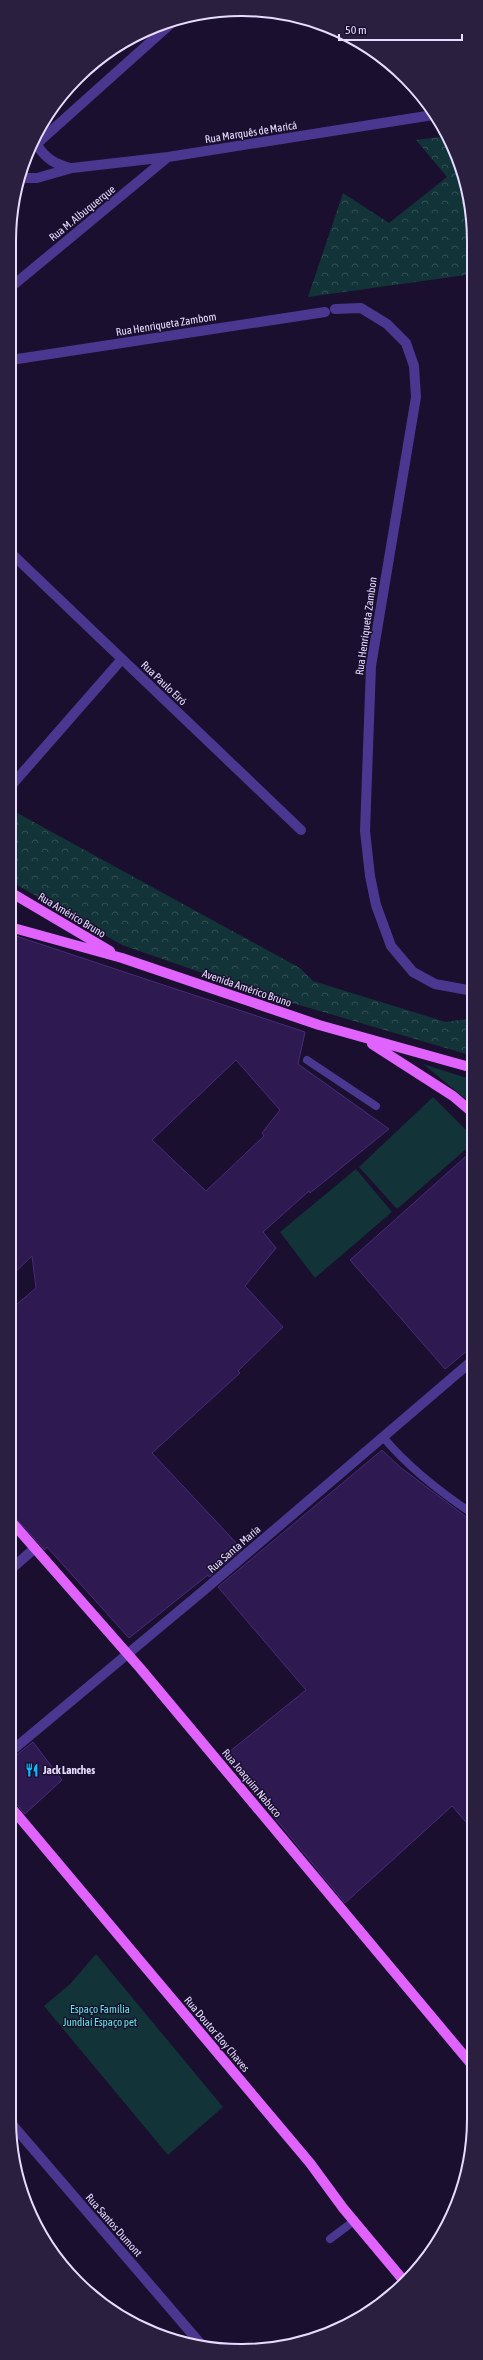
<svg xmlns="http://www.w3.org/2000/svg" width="483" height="2360" viewBox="0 0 483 2360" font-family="'Asap Condensed',sans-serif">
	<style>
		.forest { fill: url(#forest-crowns) }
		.green { fill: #123338 }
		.building { fill: #2e1a50; stroke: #492a7e; fill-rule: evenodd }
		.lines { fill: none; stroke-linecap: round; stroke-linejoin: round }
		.lane { stroke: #4a3790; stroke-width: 8 }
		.street { stroke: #4a3790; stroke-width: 10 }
		.primary { stroke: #e063ff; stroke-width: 10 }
		.labels { text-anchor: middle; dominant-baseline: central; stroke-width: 3; stroke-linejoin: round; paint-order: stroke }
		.street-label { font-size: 11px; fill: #e6dcff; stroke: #1a0f2e }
		.poi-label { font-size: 11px; font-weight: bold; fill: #e6dcff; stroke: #1a0f2e; text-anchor: start }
		.park-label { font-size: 11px; fill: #5ceae0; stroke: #1a0f2e }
		.rim { fill: none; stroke: #e6dcff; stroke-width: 2 }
	</style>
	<defs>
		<pattern id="forest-crowns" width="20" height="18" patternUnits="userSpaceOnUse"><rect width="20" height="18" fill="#123338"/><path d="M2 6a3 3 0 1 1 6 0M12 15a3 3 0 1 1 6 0" fill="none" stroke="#345056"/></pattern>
	</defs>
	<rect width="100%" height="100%" fill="#1a0f2e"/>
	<!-- forest -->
	<path class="forest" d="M448,136L473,226V274L308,297L343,193L389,223L447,177L416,140Z
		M10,809L300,968L313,981L446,1022L473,1018V1056L272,997L122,945L10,881Z"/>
	<!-- green -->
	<path class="green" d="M423,1064L473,1080V1105Z
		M433,1097L473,1137V1143L397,1209L359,1167Z
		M356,1169L392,1212L315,1278L280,1232Z
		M96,1954L223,2107L168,2155L44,2006L70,1984Z"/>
	<!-- building -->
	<path class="building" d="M10,934L305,1032L298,1064L389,1129L310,1193L309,1191L263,1232L276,1248L245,1286L283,1327L238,1371L240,1373L152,1453L242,1549L209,1577L208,1575L129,1638L47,1547L45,1550L10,1512V1310L36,1288L32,1256L10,1277ZM236,1060L280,1110L262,1133L264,1136L206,1191L152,1140Z
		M473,1150V1346L445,1369L350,1260Z
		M382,1450L400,1467L473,1522L472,1829L452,1806L345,1903L224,1756L306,1690L218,1587Z
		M33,1742L62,1780L25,1814L14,1801L9,1799V1761Z"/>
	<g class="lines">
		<!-- lane -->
		<path class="lane" d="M307,1060L376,1106
			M383,1437C408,1467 440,1492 473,1514
			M330,2239L354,2221"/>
		<!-- street -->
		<path class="street" d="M37,145C46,159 55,164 70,168
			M32,148L176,19
			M22,178H37L72,168L168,157L433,115
			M11,287L168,157
			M335,309L361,308L387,324L406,343L414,366L416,397L371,666L365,831L370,876L376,905L391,946L413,972L435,984L473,991
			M11,360L325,312
			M11,553L301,830
			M10,787L122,659
			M10,1570L34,1549
			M9,1753L203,1591L473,1360
			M10,2122L200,2343"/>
		<!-- primary -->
		<path class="primary" d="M10,892L110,951
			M10,927L122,958L319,1025L473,1068
			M372,1044L453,1096L473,1113
			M10,1520L140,1668L472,2065
			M9,1805L310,2163L343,2208L404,2281"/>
	</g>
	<!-- icons -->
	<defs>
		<g id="restaurant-bare" transform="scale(1.08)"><path d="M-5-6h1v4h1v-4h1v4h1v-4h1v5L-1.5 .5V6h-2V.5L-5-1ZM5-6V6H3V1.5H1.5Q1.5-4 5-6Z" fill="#08bbff" stroke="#1a0f2e" stroke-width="2.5" paint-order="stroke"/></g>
	</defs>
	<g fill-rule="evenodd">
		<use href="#restaurant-bare" x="32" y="1770"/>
	</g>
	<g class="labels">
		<!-- street labels -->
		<g class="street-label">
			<text transform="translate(251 132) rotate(-9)">Rua Marquês de Maricá</text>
			<text transform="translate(82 213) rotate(-39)">Rua M. Albuquerque</text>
			<text transform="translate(166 324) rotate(-9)">Rua Henriqueta Zambom</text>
			<text transform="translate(366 626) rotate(-82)">Rua Henriqueta Zambon</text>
			<text transform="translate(164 683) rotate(44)">Rua Paulo Eiró</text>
			<text transform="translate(72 915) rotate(31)">Rua Américo Bruno</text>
			<text transform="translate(247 988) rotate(19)">Avenida Américo Bruno</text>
			<text transform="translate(234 1549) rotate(-41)">Rua Santa Maria</text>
			<text transform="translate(252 1783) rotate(50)">Rua Joaquim Nabuco</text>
			<text transform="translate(217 2034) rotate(50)">Rua Doutor Eloy Chaves</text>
			<text transform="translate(114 2225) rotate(49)">Rua Santos Dumont</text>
		</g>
		<!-- poi labels -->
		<g class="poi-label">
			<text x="43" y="1770">Jack Lanches</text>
		</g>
		<!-- park labels -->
		<g class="park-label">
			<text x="100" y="2009">Espaço Família<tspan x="100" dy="13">Jundiaí Espaço pet</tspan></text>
		</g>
	</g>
	<!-- crop -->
	<path d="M0 0H483V2360H0ZM241 16H242A225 225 0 0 1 467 241V2119A225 225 0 0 1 242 2344H241A225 225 0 0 1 16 2119V241A225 225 0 0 1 241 16Z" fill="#2a1f3f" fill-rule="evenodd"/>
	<path class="rim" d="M241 16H242A225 225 0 0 1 467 241V2119A225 225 0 0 1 242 2344H241A225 225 0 0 1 16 2119V241A225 225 0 0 1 241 16Z"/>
	<!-- scale -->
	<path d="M339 34v6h123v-6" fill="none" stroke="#e6dcff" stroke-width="2"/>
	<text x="345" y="34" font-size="12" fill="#e6dcff" stroke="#1a0f2e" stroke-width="3" paint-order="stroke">50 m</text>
</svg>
